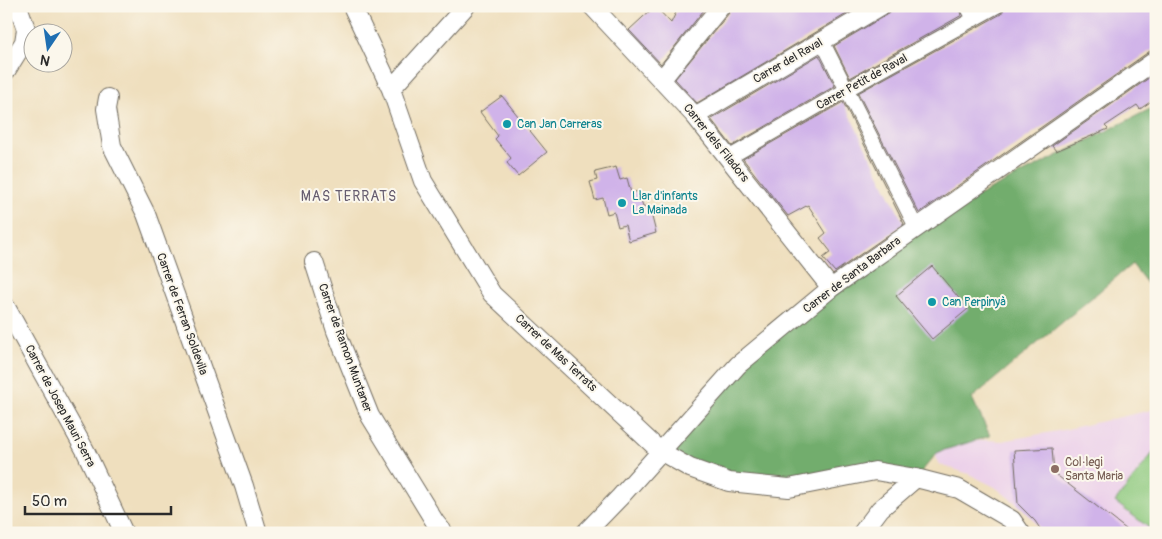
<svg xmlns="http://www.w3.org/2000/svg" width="1162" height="539" viewBox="0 0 1162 539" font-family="Pangolin,sans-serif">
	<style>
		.built { fill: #ecd1ea }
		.green { fill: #8dc97e; stroke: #5c7a54 }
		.forest { fill: #72ad6d; stroke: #4e6c4c }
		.building { fill: #d0b3e9 }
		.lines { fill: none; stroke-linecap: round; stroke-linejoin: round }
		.pedestrian-casing { stroke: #706a5e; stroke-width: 16 }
		.minor-casing { stroke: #706a5e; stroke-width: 20 }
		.pedestrian { stroke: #fff; stroke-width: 14 }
		.minor { stroke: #fff; stroke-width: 18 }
		.culture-dot { fill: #0f9aa8; stroke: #fbf7ec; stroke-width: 2 }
		.education-dot { fill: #8d6e63; stroke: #fbf7ec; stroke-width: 2 }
		.labels { text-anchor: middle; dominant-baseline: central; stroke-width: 4; stroke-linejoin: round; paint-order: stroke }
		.street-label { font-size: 12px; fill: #2b2b2b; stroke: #fbf7ec }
		.culture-label { font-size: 12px; fill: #0d838f; stroke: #fbf7ec; text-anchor: start }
		.education-label { font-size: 12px; fill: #785e54; stroke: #fbf7ec; text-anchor: start }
		.neighbourhood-label { font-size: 14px; letter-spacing: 1px; fill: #655b6e; stroke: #fbf7ec }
	</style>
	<rect width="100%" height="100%" fill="#fbf7ec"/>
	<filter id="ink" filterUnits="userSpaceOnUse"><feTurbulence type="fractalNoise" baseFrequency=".02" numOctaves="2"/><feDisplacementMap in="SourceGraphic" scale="10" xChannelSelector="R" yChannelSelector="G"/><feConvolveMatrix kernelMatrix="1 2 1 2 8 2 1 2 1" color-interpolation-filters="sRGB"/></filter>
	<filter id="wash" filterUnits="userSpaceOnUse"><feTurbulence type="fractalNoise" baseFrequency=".0096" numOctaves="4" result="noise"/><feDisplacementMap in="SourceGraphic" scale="20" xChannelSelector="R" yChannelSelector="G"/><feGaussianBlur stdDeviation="1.12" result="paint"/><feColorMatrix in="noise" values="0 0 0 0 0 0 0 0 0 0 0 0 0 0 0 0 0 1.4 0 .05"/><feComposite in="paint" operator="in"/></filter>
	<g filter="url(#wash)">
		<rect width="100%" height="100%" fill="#efdfbe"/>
		<!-- built -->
		<path class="built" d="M1156,409V533H1043L1026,511L995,487L969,474L938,464L934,446L987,440L1002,441L1063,430Z"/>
		<!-- green -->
		<path class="green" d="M1156,449V533L1115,502Z"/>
		<!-- forest -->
		<path class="forest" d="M1156,106V295L1132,264L972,398L990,436L938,452L916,478L875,471L789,488L729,482L660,451L738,365L916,227Z"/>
		<g id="blocks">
			<!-- building -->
			<path class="building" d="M655,6L671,23L679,6H707L661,64L629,30Z
				M731,6H860L697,103L675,79L729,13Z
				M892,6H958L962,15L850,78L834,46L886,15L890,12Z
				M1006,6H1156V49L1150,51L919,213L858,93L1001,14Z
				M819,55L835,86L732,146L711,119Z
				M1156,73V98L1140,109L1137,105L1105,126L1108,129L1056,151L1052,146Z
				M502,96L547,152L518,176L507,163L511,158L495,139L498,136L480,112Z
				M843,102L904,224L835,272L823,258L831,252L820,238L826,233L808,205L788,216L743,159Z
				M616,167L620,180L627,178L631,193L639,191L643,207L649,205L656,233L629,241L625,225L618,227L614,212L607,214L603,198L595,200L590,182L597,180L595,172Z
				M932,266L968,309L932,339L896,296Z
				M1052,448L1054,473L1131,533H1043L1035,521L1018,504L1014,450Z"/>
		</g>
	</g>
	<g filter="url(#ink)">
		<use href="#blocks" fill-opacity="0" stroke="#706a5e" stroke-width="1"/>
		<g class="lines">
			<!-- pedestrian casing -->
			<g class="pedestrian-casing">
				<path id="pedestrian" d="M967,6L974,19
					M822,41L916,227
					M728,158L846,90L997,6"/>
			</g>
			<!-- minor casing -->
			<g class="minor-casing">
				<path id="minor" d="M352,6L391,89L423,181L492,294L660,451L690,468L729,482L789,488L875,471L916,478L959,489L1012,520L1021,533
					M592,6L695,116L831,288
					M6,71L24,42L26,29L18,6
					M662,79L721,6
					M391,89L466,6
					M108,98L106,109L112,146L146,214L244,486L258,533
					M695,116L881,6
					M314,262L336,331L370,416L435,522L444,533
					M6,307L85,450L124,533
					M585,533L620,497L738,365L831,288L1156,60
					M862,533L880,509L916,478"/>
			</g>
			<!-- pedestrian -->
			<use href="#pedestrian" class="pedestrian"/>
			<!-- minor -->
			<use href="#minor" class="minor"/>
		</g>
	</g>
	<!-- markers -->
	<g class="culture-dot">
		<circle cx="507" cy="124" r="5"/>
		<circle cx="622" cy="203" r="5"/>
		<circle cx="932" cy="302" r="5"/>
	</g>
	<circle class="education-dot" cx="1055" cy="469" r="5"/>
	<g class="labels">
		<!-- street labels -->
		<g class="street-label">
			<text transform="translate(788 61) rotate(-30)">Carrer del Raval</text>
			<text transform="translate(862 82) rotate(-29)">Carrer Petit de Raval</text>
			<text transform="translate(716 143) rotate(51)">Carrer dels Filadors</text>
			<text transform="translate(852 275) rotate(-37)">Carrer de Santa Barbara</text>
			<text transform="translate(182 314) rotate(70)">Carrer de Ferran Soldevila</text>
			<text transform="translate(345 348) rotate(70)">Carrer de Ramon Muntaner</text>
			<text transform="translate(556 353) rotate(43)">Carrer de Mas Terrats</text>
			<text transform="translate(60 406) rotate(62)">Carrer de Josep Mauri Serra</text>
		</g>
		<!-- culture labels -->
		<g class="culture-label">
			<text x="517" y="124">Can Jan Carreras</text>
			<text x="632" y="196">Llar d'infants<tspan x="632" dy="14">La Mainada</tspan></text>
			<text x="942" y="302">Can Perpinyà</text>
		</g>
		<!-- education labels -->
		<g class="education-label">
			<text x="1065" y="462">Col·legi<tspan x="1065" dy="14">Santa Maria</tspan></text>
		</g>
		<!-- neighbourhood labels -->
		<g class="neighbourhood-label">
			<text x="349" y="196">MAS TERRATS</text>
		</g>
	</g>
	<!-- margin -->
	<rect width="1162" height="539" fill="none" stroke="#fbf7ec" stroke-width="25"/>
	<!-- north arrow -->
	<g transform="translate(48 48) rotate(193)"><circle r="24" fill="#fbf7ec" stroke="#a8a59f"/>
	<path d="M0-4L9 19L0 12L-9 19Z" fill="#1f6fb2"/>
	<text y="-8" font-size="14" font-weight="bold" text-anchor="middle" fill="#2b2b2b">N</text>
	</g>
	<!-- scale -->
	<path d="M25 506v8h146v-8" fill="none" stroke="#2b2b2b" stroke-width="2.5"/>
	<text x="32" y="506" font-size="15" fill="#2b2b2b" stroke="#fbf7ec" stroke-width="4" paint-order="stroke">50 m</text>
</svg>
